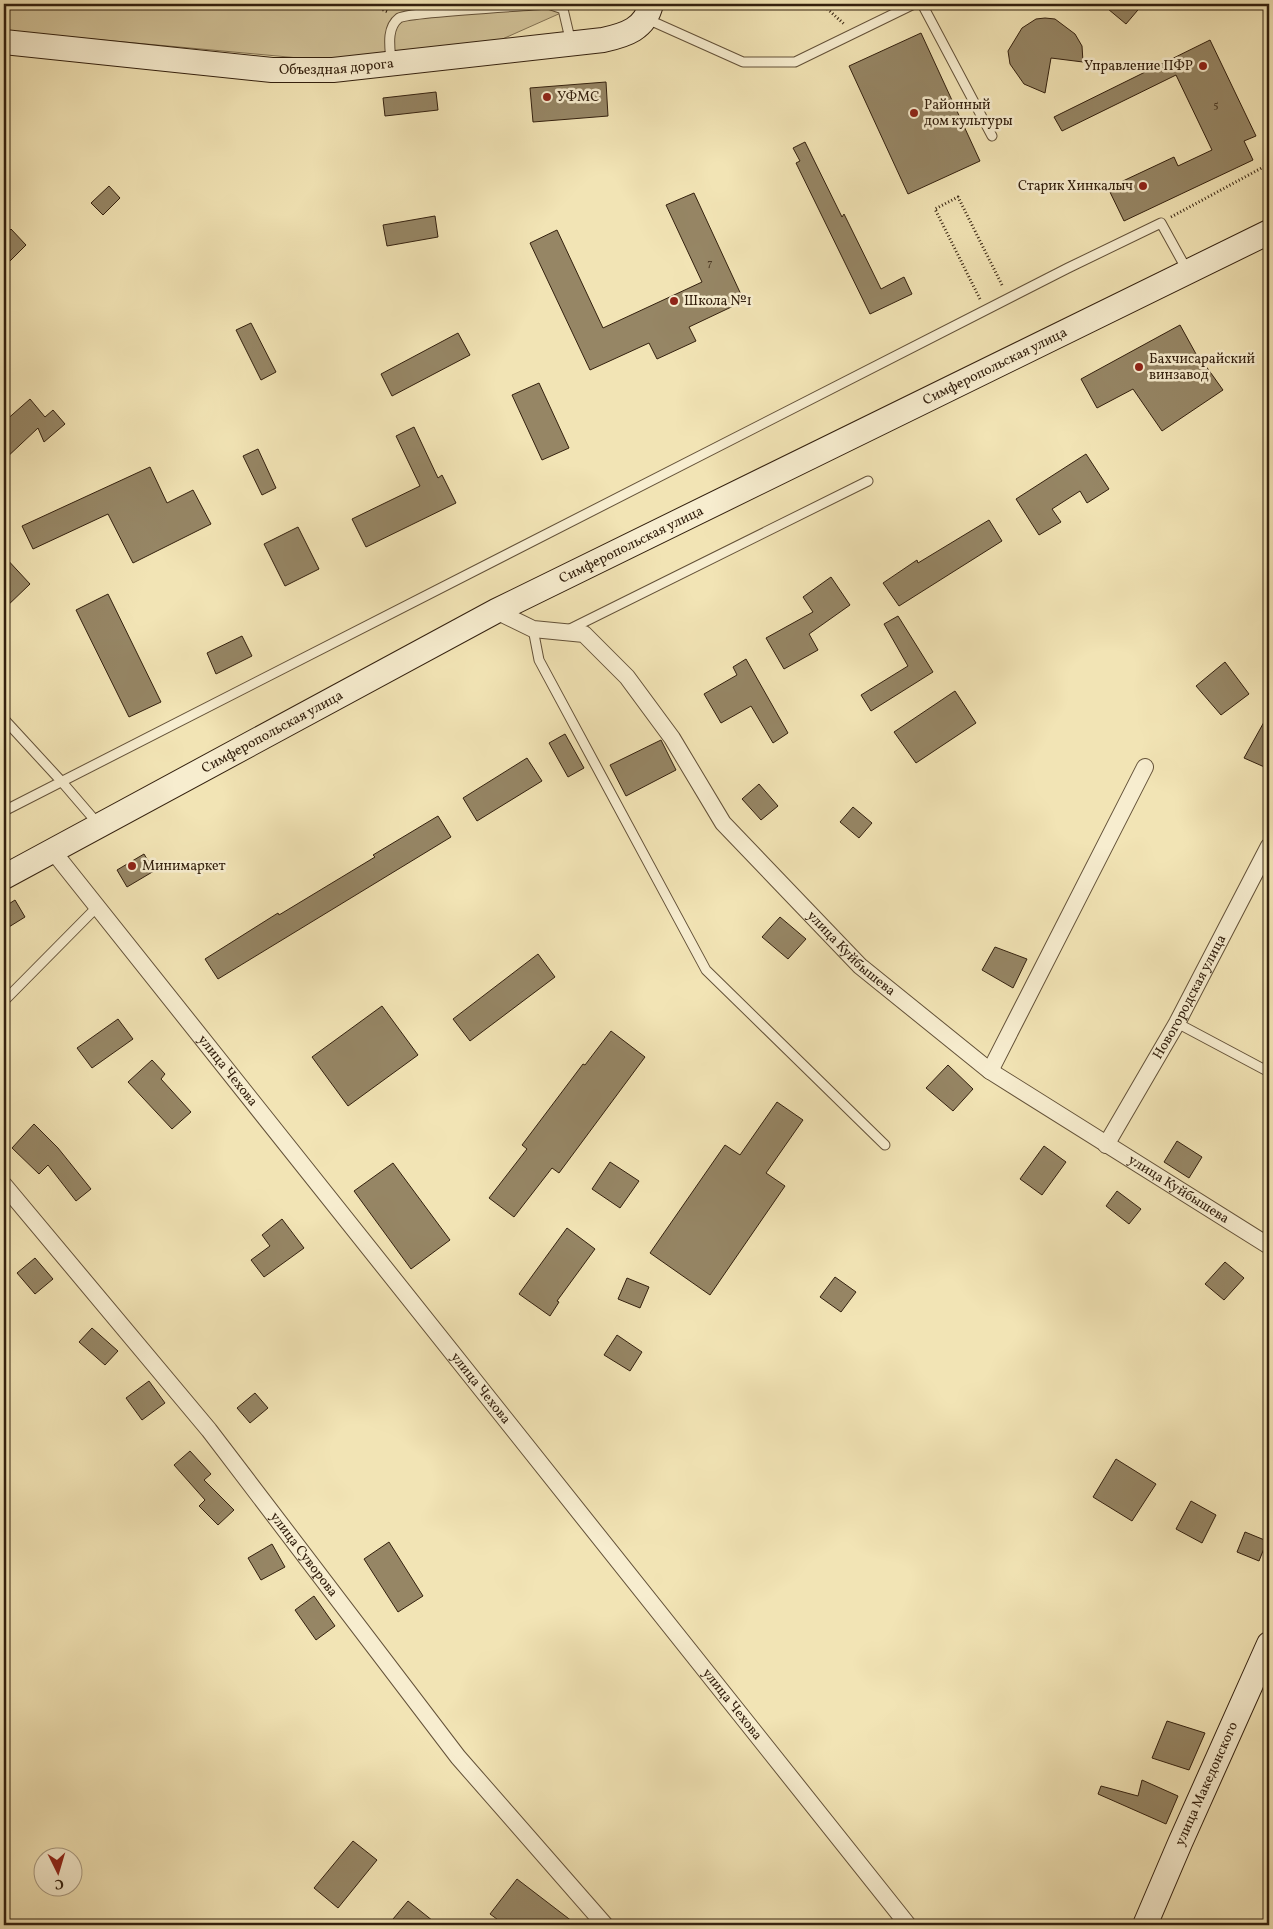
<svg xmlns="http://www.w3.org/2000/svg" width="1273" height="1929" viewBox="0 0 1273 1929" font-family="Vollkorn,serif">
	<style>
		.green { fill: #d2c399; stroke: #827254 }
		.building { fill: #968665; stroke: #33200e }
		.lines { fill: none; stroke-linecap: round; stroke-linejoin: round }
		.lane-casing { stroke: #635138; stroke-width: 11 }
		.street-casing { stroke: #635138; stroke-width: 18 }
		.secondary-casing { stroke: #33200e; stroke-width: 26 }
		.path { stroke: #33200e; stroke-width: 3; stroke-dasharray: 1 2.5; stroke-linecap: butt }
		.lane { stroke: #f7edcf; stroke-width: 9 }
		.street { stroke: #f7edcf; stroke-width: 16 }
		.secondary { stroke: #f7edcf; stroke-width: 24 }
		.poi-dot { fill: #8f2418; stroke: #f7edcf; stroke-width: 2 }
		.labels { text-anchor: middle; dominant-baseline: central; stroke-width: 5; stroke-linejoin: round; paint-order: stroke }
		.number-label { font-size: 11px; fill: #4c3a24 }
		.poi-label { font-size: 14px; fill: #33200e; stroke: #f7edcf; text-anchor: start }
		.street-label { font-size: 14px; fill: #33200e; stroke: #f7edcf }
	</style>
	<rect width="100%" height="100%" fill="#f2e4b5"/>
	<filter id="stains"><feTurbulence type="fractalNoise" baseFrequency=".004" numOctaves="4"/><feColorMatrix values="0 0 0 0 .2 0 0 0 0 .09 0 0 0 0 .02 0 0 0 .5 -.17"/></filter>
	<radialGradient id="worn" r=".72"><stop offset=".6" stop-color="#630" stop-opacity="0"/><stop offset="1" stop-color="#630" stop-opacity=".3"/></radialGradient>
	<!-- green -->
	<path class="green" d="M4,4H581L498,41L321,60L4,31Z"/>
	<!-- building -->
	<path class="building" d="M1102,4H1143L1126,24Z
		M1045,18L1055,19L1075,34L1082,46L1083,62L1051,58L1045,93L1024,84L1010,64L1008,51L1022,28L1036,19Z
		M921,33L980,161L908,194L849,66Z
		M1210,40L1256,136L1244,141L1253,160L1124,221L1108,188L1174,157L1178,166L1212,150L1176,75L1062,131L1054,117Z
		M606,82L608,116L533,122L530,88Z
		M436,92L438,110L385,116L383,98Z
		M805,142L842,217L844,214L881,289L904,277L912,294L870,314L796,163L800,161L793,148Z
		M109,186L120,198L103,215L91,203Z
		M694,193L744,301L689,327L696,341L657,359L649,343L590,370L530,243L557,230L603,328L702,282L666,205Z
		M435,216L438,237L387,246L383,225Z
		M11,229L26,245L4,267V236Z
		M251,323L276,372L261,380L236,330Z
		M1180,325L1201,363L1203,362L1223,390L1162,431L1133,389L1097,408L1081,379Z
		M458,333L470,355L392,396L381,374Z
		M539,383L569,448L542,460L512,395Z
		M30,399L45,417L53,410L65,424L44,442L38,428L4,460V422Z
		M414,427L438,478L442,475L456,503L366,547L352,519L420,486L396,436Z
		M258,449L276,488L262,495L243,456Z
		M1086,454L1109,489L1087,503L1080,491L1052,509L1061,522L1039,535L1016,499Z
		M150,467L167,503L193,490L211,524L133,563L108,514L33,549L22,526Z
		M989,520L1002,541L899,606L883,583L917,560L918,563Z
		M298,527L319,569L285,586L264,544Z
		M4,556L30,584L4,609Z
		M831,577L850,605L809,634L818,650L784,669L766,638L813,612L803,597Z
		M108,594L161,702L129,717L76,610Z
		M898,616L933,672L871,711L861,695L908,666L884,624Z
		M242,636L252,656L216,674L207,653Z
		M746,659L788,733L773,743L751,706L721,723L704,694L737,675L733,667Z
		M1225,662L1249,694L1221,715L1196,686Z
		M955,691L976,723L916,763L894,732Z
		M1269,713V769L1244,758Z
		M565,734L584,768L568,777L549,743Z
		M661,740L676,770L626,796L610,765Z
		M527,758L542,781L477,821L463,798Z
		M759,784L778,806L761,820L742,799Z
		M853,807L872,823L859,838L840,822Z
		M438,816L451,837L218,979L205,959L278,913L279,915L375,857L373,855Z
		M144,854L154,871L127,887L117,870Z
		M15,900L25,917L4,930V907Z
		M780,917L806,939L788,959L762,937Z
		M995,947L1027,959L1013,988L982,970Z
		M538,954L555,977L470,1041L453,1019Z
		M382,1006L418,1055L348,1106L312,1057Z
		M118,1019L133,1039L92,1068L77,1048Z
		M611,1031L645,1057L559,1173L552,1168L514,1217L489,1198L527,1149L522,1145L583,1064L585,1065Z
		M152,1060L165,1074L161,1079L191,1112L172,1129L128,1082Z
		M948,1065L973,1089L953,1111L926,1088Z
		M777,1102L803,1120L766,1173L785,1186L710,1295L650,1253L725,1145L740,1155Z
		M34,1124L58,1148L91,1189L76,1201L48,1165L39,1174L12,1148Z
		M1177,1141L1202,1157L1189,1178L1164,1162Z
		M1044,1146L1066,1162L1042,1195L1020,1179Z
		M610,1162L639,1181L620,1208L592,1189Z
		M393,1163L450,1240L411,1269L354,1191Z
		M1117,1191L1141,1209L1129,1224L1106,1206Z
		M282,1219L304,1248L264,1277L251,1260L270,1246L262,1235Z
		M567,1228L595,1249L557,1301L559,1302L550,1316L519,1294Z
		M35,1258L53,1279L35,1294L17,1273Z
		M1225,1262L1244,1278L1224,1300L1205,1284Z
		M835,1277L856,1292L841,1312L820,1297Z
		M627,1278L649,1287L640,1308L618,1299Z
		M92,1328L118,1351L105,1365L79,1342Z
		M617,1335L642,1352L630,1371L604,1355Z
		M149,1381L165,1403L142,1420L126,1398Z
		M255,1393L268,1408L250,1423L237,1408Z
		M190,1451L211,1474L204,1480L234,1510L218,1525L199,1506L205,1500L174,1465Z
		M1116,1459L1156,1484L1132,1521L1093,1497Z
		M1191,1501L1216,1515L1202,1543L1176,1529Z
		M1245,1532L1267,1541L1259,1561L1237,1552Z
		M389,1542L423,1596L398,1612L364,1559Z
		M272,1544L285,1567L261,1580L248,1558Z
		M314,1596L335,1626L316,1640L295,1610Z
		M1167,1721L1205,1733L1189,1770L1152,1758Z
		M1142,1780L1178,1796L1166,1824L1098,1794L1101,1786L1138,1796Z
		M353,1841L377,1860L338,1908L314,1888Z
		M517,1879L577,1925H505L490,1914Z
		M408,1901L438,1925H388Z"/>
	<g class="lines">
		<!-- lane casing -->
		<g class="lane-casing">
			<path id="lane" d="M922,4L992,136
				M647,19L743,62H795L914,4
				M391,61C390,48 386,28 399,18C409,12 527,6 548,4L563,9L571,43
				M533,629L539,660L706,970L885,1145
				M568,630L868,481
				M4,719L62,782L99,825
				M4,811L1068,268L1161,223L1187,270
				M4,1001L97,907
				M1177,1023L1269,1072"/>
		</g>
		<!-- street casing -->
		<g class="street-casing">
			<g id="street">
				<path id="s1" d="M496,611L533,629L584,634L627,677L672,738L723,823L860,966L990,1071L1269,1246"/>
				<path id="s2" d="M52,850L908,1925"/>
				<path d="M990,1071L1145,767"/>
				<path id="s3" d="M1106,1145L1177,1023L1269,846"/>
				<path id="s4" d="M4,1185L209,1430L458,1757L605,1925"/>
			</g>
		</g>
		<!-- secondary casing -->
		<g class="secondary-casing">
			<g id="secondary">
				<path id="s5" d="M4,42L272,70H333L603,40C626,35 645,29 651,4"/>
				<path id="s6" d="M4,877L496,611L1269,232"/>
				<path id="s7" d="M1145,1925L1180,1843L1269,1644"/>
			</g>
		</g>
		<!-- path -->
		<path class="path" d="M370,4L388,12
			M822,4L844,24
			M1171,217L1269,164
			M980,299L935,209L958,197L1003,287"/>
		<!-- lane -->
		<use href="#lane" class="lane"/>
		<!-- street -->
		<use href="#street" class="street"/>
		<!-- secondary -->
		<use href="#secondary" class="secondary"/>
	</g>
	<!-- markers -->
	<g class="poi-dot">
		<circle cx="1203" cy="66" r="5"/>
		<circle cx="547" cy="97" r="5"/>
		<circle cx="914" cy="113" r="5"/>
		<circle cx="1143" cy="186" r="5"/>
		<circle cx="674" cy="301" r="5"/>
		<circle cx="1139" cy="367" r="5"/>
		<circle cx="132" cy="866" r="5"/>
	</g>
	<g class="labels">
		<!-- number labels -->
		<g class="number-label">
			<text x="1216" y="105">5</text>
			<text x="710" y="263">7</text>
		</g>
		<!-- poi labels -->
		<g class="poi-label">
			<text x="1193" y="66" text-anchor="end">Управление ПФР</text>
			<text x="557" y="97">УФМС</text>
			<text x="924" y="105">Районный<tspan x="924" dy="16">дом культуры</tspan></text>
			<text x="1133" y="186" text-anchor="end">Старик Хинкалыч</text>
			<text x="684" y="301">Школа №1</text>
			<text x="1149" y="359">Бахчисарайский<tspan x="1149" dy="16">винзавод</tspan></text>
			<text x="142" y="866">Минимаркет</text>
		</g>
		<!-- street labels -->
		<g class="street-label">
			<text stroke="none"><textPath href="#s5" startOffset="334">Объездная дорога</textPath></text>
			<text stroke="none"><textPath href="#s6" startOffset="1115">Симферопольская улица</textPath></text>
			<text stroke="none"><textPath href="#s6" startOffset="710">Симферопольская улица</textPath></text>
			<text stroke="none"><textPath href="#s6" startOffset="305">Симферопольская улица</textPath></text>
			<text stroke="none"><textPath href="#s1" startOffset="511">улица Куйбышева</textPath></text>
			<text stroke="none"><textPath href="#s3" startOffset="170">Новогородская улица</textPath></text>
			<text stroke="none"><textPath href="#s2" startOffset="282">улица Чехова</textPath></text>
			<text stroke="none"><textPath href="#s1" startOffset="916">улица Куйбышева</textPath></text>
			<text stroke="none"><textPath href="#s2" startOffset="688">улица Чехова</textPath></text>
			<text stroke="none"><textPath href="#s4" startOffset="476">улица Суворова</textPath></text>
			<text stroke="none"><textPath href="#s2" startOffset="1092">улица Чехова</textPath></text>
			<text stroke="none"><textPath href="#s7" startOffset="154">улица Македонского</textPath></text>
		</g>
	</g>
	<!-- margin -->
	<rect width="1273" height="1929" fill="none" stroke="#f2e4b5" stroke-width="20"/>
	<rect x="5" y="5" width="1263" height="1919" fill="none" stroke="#33200e" stroke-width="2.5"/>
	<rect x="10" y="10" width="1253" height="1909" fill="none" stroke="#33200e"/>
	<!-- north arrow -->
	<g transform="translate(58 1872) rotate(175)"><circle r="24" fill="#f7edcf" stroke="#a99b82"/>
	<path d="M0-4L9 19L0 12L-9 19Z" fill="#8f2418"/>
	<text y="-8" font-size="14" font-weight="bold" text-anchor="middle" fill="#33200e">С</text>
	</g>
	<rect width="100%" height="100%" filter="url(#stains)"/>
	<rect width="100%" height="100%" fill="url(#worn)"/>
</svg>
